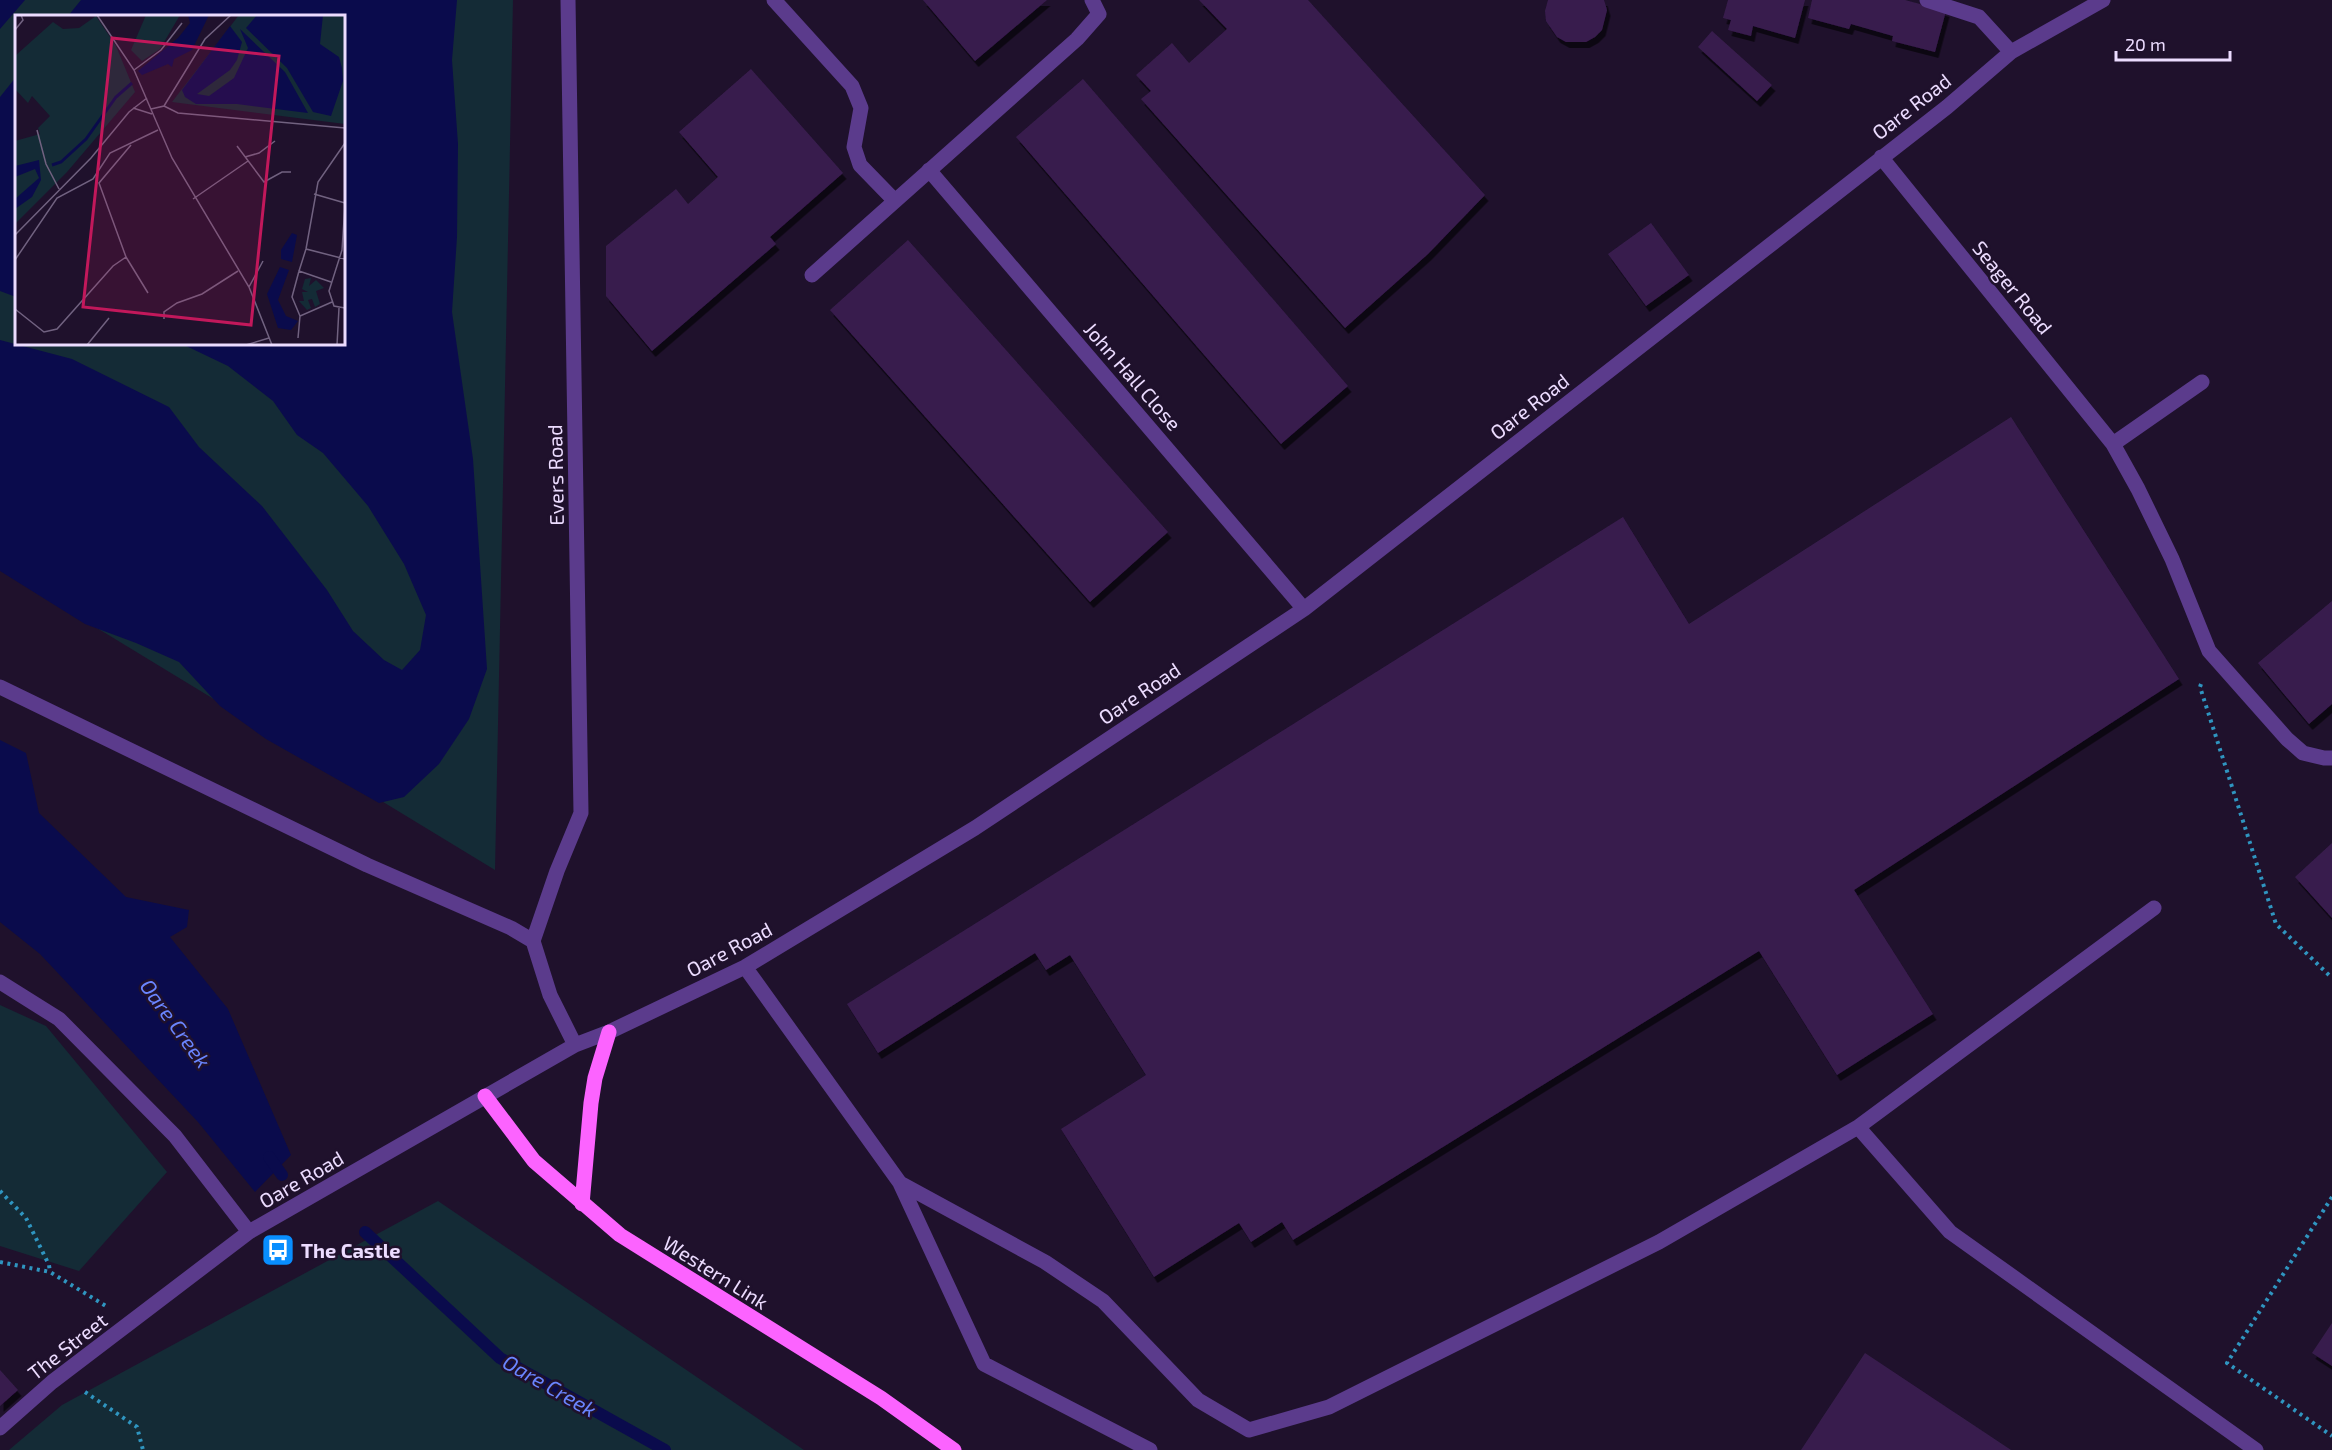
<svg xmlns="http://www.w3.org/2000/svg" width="2332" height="1450" viewBox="0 0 2332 1450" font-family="'Exo 2',sans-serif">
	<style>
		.green { fill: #142b36; fill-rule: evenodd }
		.water { fill: #0a0b4c }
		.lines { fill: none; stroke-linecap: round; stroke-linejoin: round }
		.stream { stroke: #0a0b4c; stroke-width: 12 }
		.building { fill: #381c4d; filter: url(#shadow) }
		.path { stroke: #2f95c0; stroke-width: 4; stroke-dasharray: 3 4.5; stroke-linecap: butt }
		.minor { stroke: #5b3b8c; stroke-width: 15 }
		.major { stroke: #fc63ff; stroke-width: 15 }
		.labels { text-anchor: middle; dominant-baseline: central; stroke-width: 5; stroke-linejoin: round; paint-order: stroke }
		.street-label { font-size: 20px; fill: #ecdcff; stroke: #1f112c }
		.poi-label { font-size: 20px; font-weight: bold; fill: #ecdcff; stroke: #1f112c; text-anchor: start }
		.water-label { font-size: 21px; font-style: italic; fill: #6a85ff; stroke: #1f112c }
		.inset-river { fill: none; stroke: #0a0b4c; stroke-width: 3 }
		.inset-road { fill: none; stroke: #716280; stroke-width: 1.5 }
		.view { fill: #c2185b; fill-opacity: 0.15; stroke: #c2185b; stroke-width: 3 }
		.inset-edge { fill: none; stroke: #ecdcff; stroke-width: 3 }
	</style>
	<defs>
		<filter id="shadow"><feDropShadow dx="3.5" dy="6" stdDeviation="0" flood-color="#0009"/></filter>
	</defs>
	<rect width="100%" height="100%" fill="#1f112c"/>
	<!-- green -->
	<path class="green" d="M0,0H513L495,870L0,569ZM16,16H344V344H16Z
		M0,1005L46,1026L167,1172L79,1271L0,1246Z
		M438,1201L804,1450H9L62,1405Z"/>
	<!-- water -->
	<path class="water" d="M0,0H25L0,29Z
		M81,0H457L452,60L458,144L457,237L452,312L473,459L487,669L469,719L439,764L404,797L379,803L266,739L220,706L179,662L136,643L85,624L0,571V340L72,359L169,407L199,447L262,506L327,590L353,631L384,660L402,670L420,650L426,615L404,564L368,506L323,453L297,435L273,401L228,366L182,344H344V16H68Z
		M16,77V297L0,291V97Z
		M0,740L26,753L39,813L126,897L189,910L187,927L170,937L228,1009L291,1155L255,1192L198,1122L40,954L0,922Z"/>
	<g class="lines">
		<!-- stream -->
		<path class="stream" d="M269,1157L282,1175
			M365,1232L500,1358L665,1450"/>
	</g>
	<!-- building -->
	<path class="building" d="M923,0H1047L975,61Z
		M1199,0H1308L1485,195L1428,254L1345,328L1141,99L1151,91L1136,75L1172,43L1189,63L1227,29Z
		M1548,0H1604L1607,10L1602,30L1595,37L1586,42H1566L1557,37L1546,21L1545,11Z
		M1728,0H1805L1795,38L1753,26L1751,36L1728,30L1731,20L1723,18Z
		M1812,0H1905L1946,11L1935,52L1892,41L1893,36L1851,24L1849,29L1808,18Z
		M1712,31L1772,85L1757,101L1698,47Z
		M751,69L843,173L770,237L776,244L652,351L606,296V246L676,189L688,204L718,177L679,132Z
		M1083,79L1348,386L1281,444L1016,137Z
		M1651,223L1689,275L1646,306L1608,254Z
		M908,240L1168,532L1090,602L830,310Z
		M2011,417L2179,679L1854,890L1933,1014L1837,1075L1759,951L1293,1240L1282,1222L1251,1242L1239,1223L1154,1277L1061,1129L1146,1075L1070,955L1046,970L1035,953L878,1053L847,1004L1623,517L1689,624Z
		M2332,601V704L2309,724L2258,663Z
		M2332,843V918L2295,877Z
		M2332,1323V1366L2312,1353Z
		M1865,1353L2011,1450H1801Z
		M0,1370L18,1390L0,1406Z"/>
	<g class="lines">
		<!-- path -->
		<path class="path" d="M2201,684L2200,687L2276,924L2332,978
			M0,1191L26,1218L49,1265L50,1272
			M2332,1197L2227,1363L2332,1436
			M0,1262L50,1272L106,1306
			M85,1392L137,1427L143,1450"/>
		<!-- minor -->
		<path class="minor" d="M774,0L852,86L861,108L854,147L860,165L895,201
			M1927,0L1979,17L2011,52
			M1881,157L2113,444L2138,489L2172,559L2209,651L2287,739L2303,753L2324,758H2332
			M929,170L1304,609
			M812,275L1077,39L1099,14L1092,0
			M2113,444L2202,382
			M0,687L367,865L511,928L533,941L550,995L575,1045
			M533,941L557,871L581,813L568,0
			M745,967L900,1183L984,1364L1150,1450
			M0,982L59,1019L175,1136L249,1232
			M1858,1127L2154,908
			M900,1183L1045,1262L1103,1301L1198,1400L1249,1430L1329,1407L1659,1242L1858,1127L1950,1232L2256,1450
			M0,1428L52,1382L249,1232L575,1045L609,1032L745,967L975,828L1304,609L1947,107L2011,52L2103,0"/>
		<!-- major -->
		<path class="major" d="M485,1096L534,1161L620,1235L881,1398L954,1450
			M582,1204L591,1103L595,1078L609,1032"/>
	</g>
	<!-- icons -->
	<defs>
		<g id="bus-square" transform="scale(1.725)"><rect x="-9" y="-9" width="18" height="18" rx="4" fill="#088eff" stroke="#1f112c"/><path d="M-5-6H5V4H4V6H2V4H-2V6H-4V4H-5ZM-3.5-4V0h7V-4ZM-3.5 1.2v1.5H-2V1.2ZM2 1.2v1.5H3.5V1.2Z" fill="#fff"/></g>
	</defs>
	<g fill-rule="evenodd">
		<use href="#bus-square" x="278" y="1250"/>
	</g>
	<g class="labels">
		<!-- street labels -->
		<g class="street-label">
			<text transform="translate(1911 106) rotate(-38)">Oare Road</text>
			<text transform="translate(2013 287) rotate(51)">Seager Road</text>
			<text transform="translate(1133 376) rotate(49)">John Hall Close</text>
			<text transform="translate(1529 406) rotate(-38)">Oare Road</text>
			<text transform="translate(555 475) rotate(-91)">Evers Road</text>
			<text transform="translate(1139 693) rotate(-34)">Oare Road</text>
			<text transform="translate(729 949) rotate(-28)">Oare Road</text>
			<text transform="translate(301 1179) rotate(-30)">Oare Road</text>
			<text transform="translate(716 1272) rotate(32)">Western Link</text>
			<text transform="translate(67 1346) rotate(-38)">The Street</text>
		</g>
		<!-- poi labels -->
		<g class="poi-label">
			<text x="301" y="1250">The Castle</text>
		</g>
		<!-- water labels -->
		<g class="water-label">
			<text transform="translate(176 1023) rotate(54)">Oare Creek</text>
			<text transform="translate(550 1385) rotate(30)">Oare Creek</text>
		</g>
	</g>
	<!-- overview -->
	<g transform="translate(15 15)">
		<rect width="330" height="330" fill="#1f112c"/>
		<path d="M131,0H165L145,34L127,46L116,35ZM224,0H330V109L157,87ZM81,1L101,31L120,77L52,157L0,209V126L25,119L23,113L35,101L17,81L13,88L0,74V41L38,7L48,14L64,13ZM296,263L294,271L301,265L309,273L301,276L305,289L300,292L297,284L293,285L296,293L292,295L284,286H289L287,277H293L287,274L290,264Z" fill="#142b36"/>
		<path d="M173,0H194L177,35L159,44L157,52L153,49L127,60L123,56L163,23L175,8ZM242,0H308L305,29L324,42L327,53L328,66L316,101L298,97L272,53L231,13ZM215,11L227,27L222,45L215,55L182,79L194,81L219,63L233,33L225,14L270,57L293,98L222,89H181L170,82L167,75ZM24,145L26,165L17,182L0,194V184L24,163L20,154L0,162V151ZM277,218L282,220L277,247L266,244V235ZM265,252L274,255L263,285L271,301L283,306L276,315L263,313L252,279Z" fill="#0a0b4c"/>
		<path class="inset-river" d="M37,150L46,147L71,124L101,82L117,68"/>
		<path class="inset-road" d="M82,0L119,55L157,143L234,272L257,330M0,15L8,5L6,0M119,55L146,35L167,8M149,91L163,98L330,113M118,93L137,99M136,94L149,91L190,24L216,0M22,115L31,149L44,174M222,131L249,167L267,157H276M230,142L244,138L260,126M299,179L330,188M178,184L233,146M330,190L327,235L314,276L319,291L330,293M0,220L76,143L114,97L132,83M291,234L303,167L330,128M111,242L133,278M0,245L42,183L78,164L95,138L143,115M284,256L277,282L285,301M316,267L284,256L291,234L330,244M234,272L248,246M0,294L29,317L42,314L98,251L111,242L84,168L116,130M149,304V297L162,288L187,279L223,256M283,323L285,301L317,287M72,330L94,303M231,330L254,323M322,330L324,293"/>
		<path class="view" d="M97,23L264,41L236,310L68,292Z"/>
		<rect width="330" height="330" class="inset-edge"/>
	</g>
	<!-- scale -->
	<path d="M2116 51v9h114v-9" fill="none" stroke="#ecdcff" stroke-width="3"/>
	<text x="2125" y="51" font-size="18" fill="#ecdcff" stroke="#1f112c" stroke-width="4.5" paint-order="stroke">20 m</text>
</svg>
